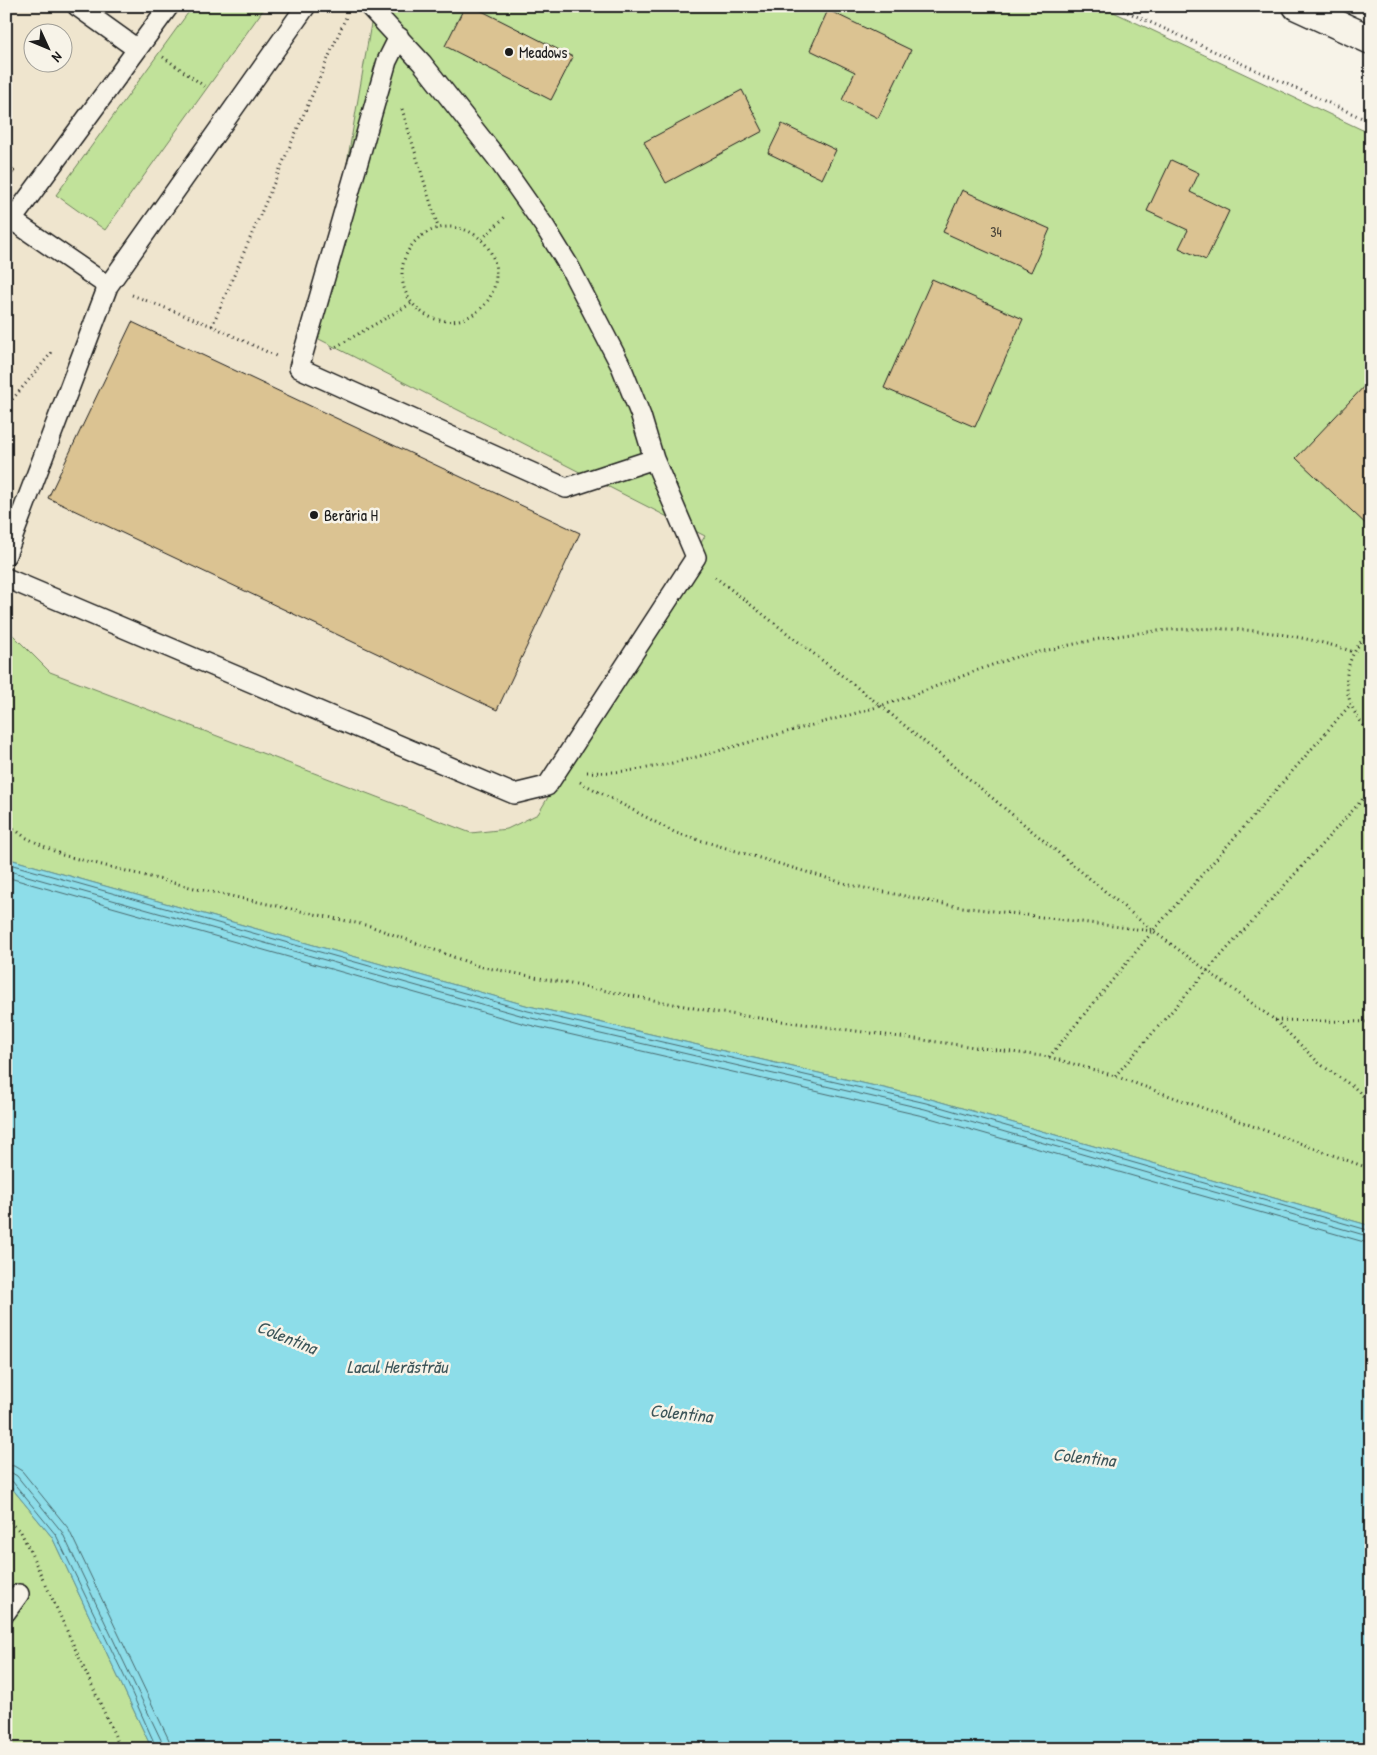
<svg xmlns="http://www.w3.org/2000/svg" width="1377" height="1755" viewBox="0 0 1377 1755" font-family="'Patrick Hand',sans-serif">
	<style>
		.built { fill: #efe5ce; fill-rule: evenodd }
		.green { fill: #c1e29a; stroke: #6e7f5b }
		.water { fill: #8ddde9; stroke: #609097 }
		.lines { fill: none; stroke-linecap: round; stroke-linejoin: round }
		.shore { stroke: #49696e; stroke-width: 1 }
		.building { fill: #dbc392; stroke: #1c1c1c }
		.lane-casing { stroke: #1c1c1c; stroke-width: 22 }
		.primary-casing { stroke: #1c1c1c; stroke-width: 31 }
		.path { stroke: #1c1c1c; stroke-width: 3; stroke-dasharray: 1 4; stroke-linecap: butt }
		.lane { stroke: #f7f3e8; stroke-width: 19 }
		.primary { stroke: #f7f3e8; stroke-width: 28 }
		.poi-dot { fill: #1c1c1c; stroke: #f7f3e8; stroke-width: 2 }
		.labels { text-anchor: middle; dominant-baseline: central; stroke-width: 5; stroke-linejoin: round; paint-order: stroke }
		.number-label { font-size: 14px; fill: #4c463a }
		.poi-label { font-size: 16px; fill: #1c1c1c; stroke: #f7f3e8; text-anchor: start }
		.water-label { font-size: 18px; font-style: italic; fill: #3e565a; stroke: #f7f3e8 }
	</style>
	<rect width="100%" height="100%" fill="#f7f3e8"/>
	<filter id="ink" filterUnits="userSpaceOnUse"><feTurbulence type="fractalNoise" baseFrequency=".02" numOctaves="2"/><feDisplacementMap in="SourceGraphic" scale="10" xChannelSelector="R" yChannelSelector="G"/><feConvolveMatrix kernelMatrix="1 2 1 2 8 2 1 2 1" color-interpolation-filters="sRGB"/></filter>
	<g filter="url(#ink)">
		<!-- built -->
		<path class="built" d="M6,6H374L317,338L705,536L539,814L507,829L471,833L50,672L6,628ZM32,32H62V62H32Z"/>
		<!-- green -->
		<path class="green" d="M193,6H266L105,230L56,195Z
			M374,6H1101L1371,134V1226L927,1098L529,1006L6,858V628L50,672L471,833L507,829L538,814L705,536L317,338Z
			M6,1481L52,1537L152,1749H6Z"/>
		<!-- water -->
		<path class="water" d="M6,858L529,1006L927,1098L1371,1226V1749H152L52,1537L6,1481Z"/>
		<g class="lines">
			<!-- shore -->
			<path class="shore" d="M6,863L528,1011L926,1103L1371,1231
				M6,870L527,1017L925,1109L1371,1237
				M6,877L525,1024L923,1116L1371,1244
				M6,1465L14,1466L22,1471L68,1528L169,1740L170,1749
				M6,1472L12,1473L17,1476L62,1532L162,1742L163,1749
				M6,1479L12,1481L56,1535L127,1682L157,1749"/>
		</g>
		<!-- building -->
		<path class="building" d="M465,6H472L573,57L551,100L445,46Z
			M828,10L911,50L878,118L842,100L855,72L810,50Z
			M742,90L763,131L666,183L644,142Z
			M782,124L836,150L822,179L768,153Z
			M1171,160L1199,173L1190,192L1229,211L1206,260L1179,248L1188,230L1147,211Z
			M6,163L15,171L6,182Z
			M962,190L1050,229L1031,272L943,232Z
			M932,279L1023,319L975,427L884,388Z
			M132,322L580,533L497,710L48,498Z
			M1371,379V529L1296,458Z"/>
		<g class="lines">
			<!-- lane casing -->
			<g class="lane-casing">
				<path id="lane" d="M77,6L137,49
					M399,37L387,61L299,368L566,488L654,459
					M108,286L12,220L169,6
					M6,555L108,286L306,6
					M6,578L514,794L547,786L696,557L654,459L641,416L621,366L569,266L545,227L496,157L422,63L369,6
					M6,1612L19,1594"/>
			</g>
			<!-- primary casing -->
			<g class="primary-casing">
				<path id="primary" d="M1297,6L1371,40"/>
			</g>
			<!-- path -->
			<path class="path" d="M1114,6L1371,122
				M163,57L207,88
				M402,109L438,227
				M402 274a47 47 0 1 1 94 0a47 47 0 1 1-94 0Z
				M482,239L507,215
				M132,295L212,326L276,356
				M212,326L346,17
				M332,349L412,303
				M6,407L53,351
				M715,577L881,706L1153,931L1275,1020L1320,1064L1355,1088L1371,1104
				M1371,631C1365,635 1362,640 1358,646C1337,677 1347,709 1371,735
				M587,772C645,775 698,756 754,741C796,729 838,719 880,706C924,693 966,673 1010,659C1025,654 1041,652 1057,648C1158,624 1254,619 1354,652
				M580,782L676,833L850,885L954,906L1152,931
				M6,823L25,837L62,855L198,889L370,926L478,966L715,1012L1049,1057L1115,1076L1371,1169
				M1275,1020L1371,1022
				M1049,1057L1153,931L1350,705
				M1115,1076L1207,971L1371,790
				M6,1519L21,1532L43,1579
				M46,1585L121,1749"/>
			<!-- lane -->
			<use href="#lane" class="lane"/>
			<!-- primary -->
			<use href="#primary" class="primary"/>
		</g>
	</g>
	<!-- markers -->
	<g class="poi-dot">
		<circle cx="509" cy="52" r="5"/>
		<circle cx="314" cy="515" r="5"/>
	</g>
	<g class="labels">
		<!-- number labels -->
		<g class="number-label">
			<text x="996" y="231">34</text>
		</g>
		<!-- poi labels -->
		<g class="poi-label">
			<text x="519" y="52">Meadows</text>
			<text x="324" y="515">Berăria H</text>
		</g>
		<!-- water labels -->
		<g class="water-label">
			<text transform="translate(287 1337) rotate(22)">Colentina</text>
			<text x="397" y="1366">Lacul Herăstrău</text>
			<text transform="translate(681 1413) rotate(6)">Colentina</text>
			<text transform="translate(1084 1457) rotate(6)">Colentina</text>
		</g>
	</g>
	<!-- margin -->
	<rect width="1377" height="1755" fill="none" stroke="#f7f3e8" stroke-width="25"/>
	<rect x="12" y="12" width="1352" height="1730" fill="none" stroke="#1c1c1c" stroke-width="2" filter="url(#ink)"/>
	<!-- north arrow -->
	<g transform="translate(48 48) rotate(134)"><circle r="24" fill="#f7f3e8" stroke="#9f9d96"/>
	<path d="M0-4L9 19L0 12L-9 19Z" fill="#1c1c1c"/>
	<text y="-8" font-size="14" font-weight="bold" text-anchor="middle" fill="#1c1c1c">N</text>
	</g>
</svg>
